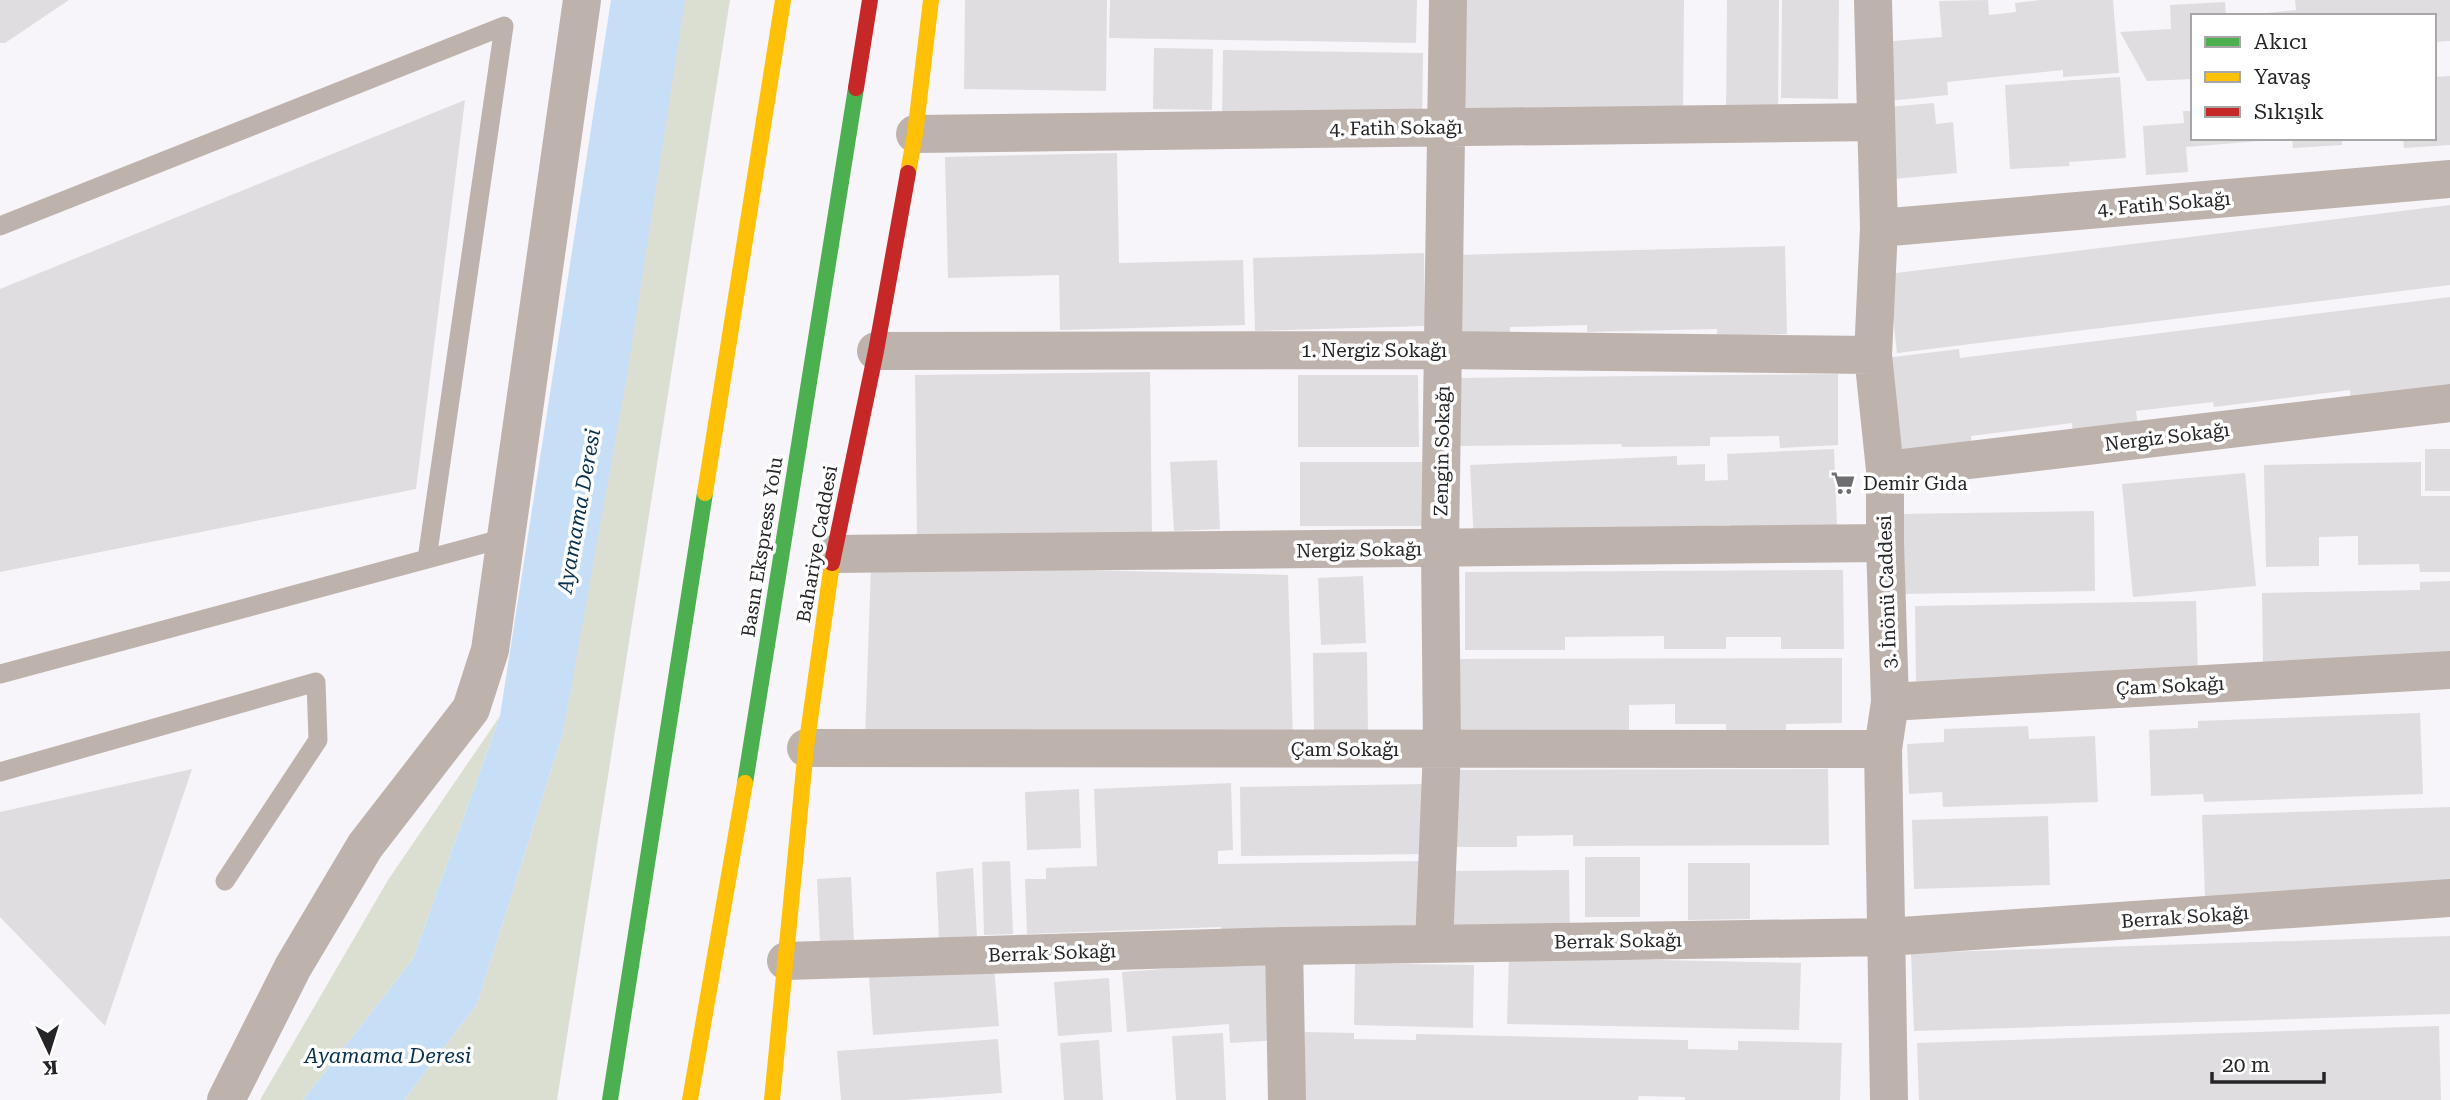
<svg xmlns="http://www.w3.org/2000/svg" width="2450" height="1100" viewBox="0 0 2450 1100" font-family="'Roboto Serif',serif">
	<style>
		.green { fill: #dbdfd1 }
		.water { fill: #c7dff6 }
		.building { fill: #e0dde0 }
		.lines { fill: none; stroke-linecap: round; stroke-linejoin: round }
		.lane { stroke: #beb2ad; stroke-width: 19 }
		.street { stroke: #beb2ad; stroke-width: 38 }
		.fast { stroke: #4caf50; stroke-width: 16 }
		.slow { stroke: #ffc107; stroke-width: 16 }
		.jam { stroke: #c62828; stroke-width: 16 }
		.labels { text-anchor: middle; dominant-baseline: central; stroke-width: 7; stroke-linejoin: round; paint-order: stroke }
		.street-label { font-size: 19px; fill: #252426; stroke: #fff }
		.poi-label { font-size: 19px; fill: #252426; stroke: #fff; text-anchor: start }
		.water-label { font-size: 21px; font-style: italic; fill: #07304e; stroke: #fff }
	</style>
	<rect width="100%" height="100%" fill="#f7f5f9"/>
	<!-- green -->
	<path class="green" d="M682,0H730L557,1100H404L477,1004L563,733Z
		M500,716L413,959L303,1100H260L388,880Z"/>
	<!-- water -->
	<path class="water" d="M611,0H685L627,375L563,733L477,1004L404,1100H303L413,959L500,716Z"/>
	<!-- building -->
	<path class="building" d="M0,0H69L5,43H0Z
		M965,0H1107L1106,91L964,89Z
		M1110,0H1417L1416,43L1109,38Z
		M1464,0H1684L1683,116L1463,114Z
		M1727,0H1779L1778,115H1726Z
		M1782,0H1839L1838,99L1781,98Z
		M1988,0L1989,15L2016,12L2015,3L2040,0H2113L2119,73L2063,77V70L1947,82L1948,95L1888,101L1882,42L1942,37L1939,1Z
		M2295,0H2450V41L2434,42V16H2257V14L2296,10Z
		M2225,2L2226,16H2193V79L2147,81L2120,32L2171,29L2170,5Z
		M1154,48L1213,49L1212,110L1153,109Z
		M1223,50L1423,53L1422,123L1222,120Z
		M2450,76V145L2404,148L2403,138H2434V77Z
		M2120,77L2126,158L2069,162L2070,166L2010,169L2005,85Z
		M465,100L416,489L0,572V289Z
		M1934,103L1936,124L1953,122L1957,173L1893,179L1887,107Z
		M2183,111H2193V138H2272L2273,140L2186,147L2188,172L2146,175L2143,126L2184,123Z
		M2292,138H2342V145L2293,148Z
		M1117,153L1119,263L1243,260L1245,325L1060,330L1059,275L948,278L945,157Z
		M2450,205V285L1897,353L1888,274Z
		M1785,246L1787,334L1717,336V329L1587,332V325L1510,327V334L1457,335L1455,255Z
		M1424,253L1425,326L1255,331L1253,258Z
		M2450,297V388L2351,402L2350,390L2214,407L2213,402L2136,411L2138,426L2073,434L2072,423L1971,436L1972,447L1899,456L1886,358L1959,349L1960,358Z
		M1150,372L1152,536L917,539L915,375Z
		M1838,374V445L1780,448L1779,436L1710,437V446L1622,447L1621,444L1458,446V378Z
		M1298,375H1418L1419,447H1298Z
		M1834,449L1837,527L1731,532L1730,525L1615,530L1474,543L1470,465L1677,456V465L1705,464V481L1728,480L1727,454Z
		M2425,449H2450V491H2425Z
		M1217,460L1220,529L1174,531L1170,462Z
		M1300,462H1428V526H1300Z
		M2421,462V496H2450V572H2420L2419,564L2358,565V536L2319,537V566L2266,567L2264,465Z
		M2245,473L2256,586L2133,597L2122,484Z
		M2094,511L2095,591L1900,594L1898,514Z
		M871,565L1288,575L1293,740H865Z
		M1843,570L1844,649H1781V637H1726V649H1664V636L1565,637V650H1465V572Z
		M1363,576L1366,643L1321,645L1318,578Z
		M2450,581V659L2263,663L2262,593L2420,590V582Z
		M2196,601L2198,676L1916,681L1915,606Z
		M1367,652L1368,735H1314L1313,653Z
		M1842,658V723L1786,724V736L1726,737V724H1675V704L1629,705V738L1460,739V659Z
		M2420,713L2423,794L2204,802L2203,794L2151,796L2149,730L2198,728V721Z
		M2028,726L2029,739L2095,736L2098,802L1943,807L1942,792L1909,794L1907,744L1944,742V729Z
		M192,769L105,1026L0,917V812Z
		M1828,769L1829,845L1573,846V835L1517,836V847H1453V770Z
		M1231,783L1233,850L1218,851V864L1420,861L1421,934L1221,937V927L1027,934L1025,879H1046V868L1097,866L1094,789Z
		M1427,784L1428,854L1241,856L1240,787Z
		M1079,789L1081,848L1027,850L1025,792Z
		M2450,807V889L2205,897L2202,815Z
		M2048,816L2050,885L1914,889L1912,820Z
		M1585,857H1640V917H1585Z
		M1010,861L1013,934L984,935L982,862Z
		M1688,863H1750V919L1688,920Z
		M973,868L977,937L939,939L936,872Z
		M1569,870L1570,932H1451V871Z
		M851,877L854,942L820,943L817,879Z
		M2450,936V1014L1914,1031L1911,953Z
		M1509,957L1801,963L1799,1030L1507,1024Z
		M1277,961L1282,1040L1230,1043L1229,1024L1127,1032L1122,972Z
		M1355,963L1474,965L1473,1028L1354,1025Z
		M994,967L999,1026L873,1035L869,977Z
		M1109,978L1112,1032L1058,1036L1054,982Z
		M2439,1026L2441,1100H1919L1917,1043Z
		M1305,1032L1354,1033V1039L1416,1040V1034L1688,1040V1049L1738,1050V1041L1842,1043L1840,1100H1685V1097L1639,1096L1638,1100H1304Z
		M1223,1033L1226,1100H1176L1172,1036Z
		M998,1039L1002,1093L905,1100H841L837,1051Z
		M1099,1040L1103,1100H1064L1060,1043Z"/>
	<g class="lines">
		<!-- lane -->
		<path class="lane" d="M0,226L504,26L427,559
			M0,674L505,538
			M0,772L316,682L318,740L225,881"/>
		<!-- street -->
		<path class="street" d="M1873,0L1879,228L1873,355L1885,470V543L1890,702L1883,749L1889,1100
			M915,134L1876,122
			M1879,228L2450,179
			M876,351L1444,350L1873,355
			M1885,470L2450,403
			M833,554L1885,543
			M1890,702L2450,670
			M806,748L1883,749
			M1434,944L1442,749L1440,549L1448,0
			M1284,946L1287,1100
			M786,961L1284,946L1887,937L2450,898
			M226,1100L293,967L365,846L471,709L490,650L582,0"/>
		<!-- fast -->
		<path class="fast" d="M745,783L856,88
			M610,1100L705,493"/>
		<!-- slow -->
		<path class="slow" d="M908,173L915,134L931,0
			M705,493L783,0
			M690,1100L745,783
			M772,1100L806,748L832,563"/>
		<!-- jam -->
		<path class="jam" d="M856,88L870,0
			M832,563L876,351L908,173"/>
	</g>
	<!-- icons -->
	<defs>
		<g id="supermarket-bare" transform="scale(1.89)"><path d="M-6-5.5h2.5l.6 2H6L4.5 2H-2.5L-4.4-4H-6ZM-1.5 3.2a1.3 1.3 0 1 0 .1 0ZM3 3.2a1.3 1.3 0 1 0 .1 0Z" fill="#6e6d70" stroke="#fff" stroke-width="2.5" paint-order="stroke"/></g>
	</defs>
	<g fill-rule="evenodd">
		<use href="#supermarket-bare" x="1843" y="483"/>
	</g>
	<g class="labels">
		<!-- street labels -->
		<g class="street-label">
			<text transform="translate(1396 128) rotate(-1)">4. Fatih Sokağı</text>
			<text transform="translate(2164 204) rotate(-5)">4. Fatih Sokağı</text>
			<text x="1374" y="350">1. Nergiz Sokağı</text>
			<text transform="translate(2167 437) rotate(-7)">Nergiz Sokağı</text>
			<text transform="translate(1442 451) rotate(-89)">Zengin Sokağı</text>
			<text transform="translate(817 544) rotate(-80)">Bahariye Caddesi</text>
			<text transform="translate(762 547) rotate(-81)">Basın Ekspress Yolu</text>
			<text transform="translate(1359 550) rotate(-1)">Nergiz Sokağı</text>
			<text transform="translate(1887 592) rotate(-92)">3. İnönü Caddesi</text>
			<text transform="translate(2170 686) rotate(-3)">Çam Sokağı</text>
			<text x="1345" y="749">Çam Sokağı</text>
			<text transform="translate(2185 917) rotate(-4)">Berrak Sokağı</text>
			<text transform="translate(1618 941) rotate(-1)">Berrak Sokağı</text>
			<text transform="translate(1052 953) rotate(-2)">Berrak Sokağı</text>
		</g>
		<!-- poi labels -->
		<g class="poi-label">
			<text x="1863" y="483">Demir Gıda</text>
		</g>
		<!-- water labels -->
		<g class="water-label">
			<text transform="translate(579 511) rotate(-80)">Ayamama Deresi</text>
			<text x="388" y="1056">Ayamama Deresi</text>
		</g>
	</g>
	<!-- legend -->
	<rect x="2191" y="14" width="245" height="126" fill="#ffffff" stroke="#a8a7a8" stroke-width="2"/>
	<rect x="2205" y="37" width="35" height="10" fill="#4caf50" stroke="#a8a7a8" stroke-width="2"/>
	<text x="2254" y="49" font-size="21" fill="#252426">Akıcı</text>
	<rect x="2205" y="72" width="35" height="10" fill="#ffc107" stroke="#a8a7a8" stroke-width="2"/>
	<text x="2254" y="84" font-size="21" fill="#252426">Yavaş</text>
	<rect x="2205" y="107" width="35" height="10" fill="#c62828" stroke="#a8a7a8" stroke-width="2"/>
	<text x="2254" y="119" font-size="21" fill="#252426">Sıkışık</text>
	<!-- north arrow -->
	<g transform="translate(49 1051) rotate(176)" stroke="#ffffff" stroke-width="5" paint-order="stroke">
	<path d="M0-5L12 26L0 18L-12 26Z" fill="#252426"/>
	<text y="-10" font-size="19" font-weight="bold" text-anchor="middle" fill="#252426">K</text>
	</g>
	<!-- scale -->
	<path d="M2212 1072v10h112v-10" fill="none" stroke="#252426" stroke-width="3.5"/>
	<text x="2222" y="1072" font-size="21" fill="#252426" stroke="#ffffff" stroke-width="5" paint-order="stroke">20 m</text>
</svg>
